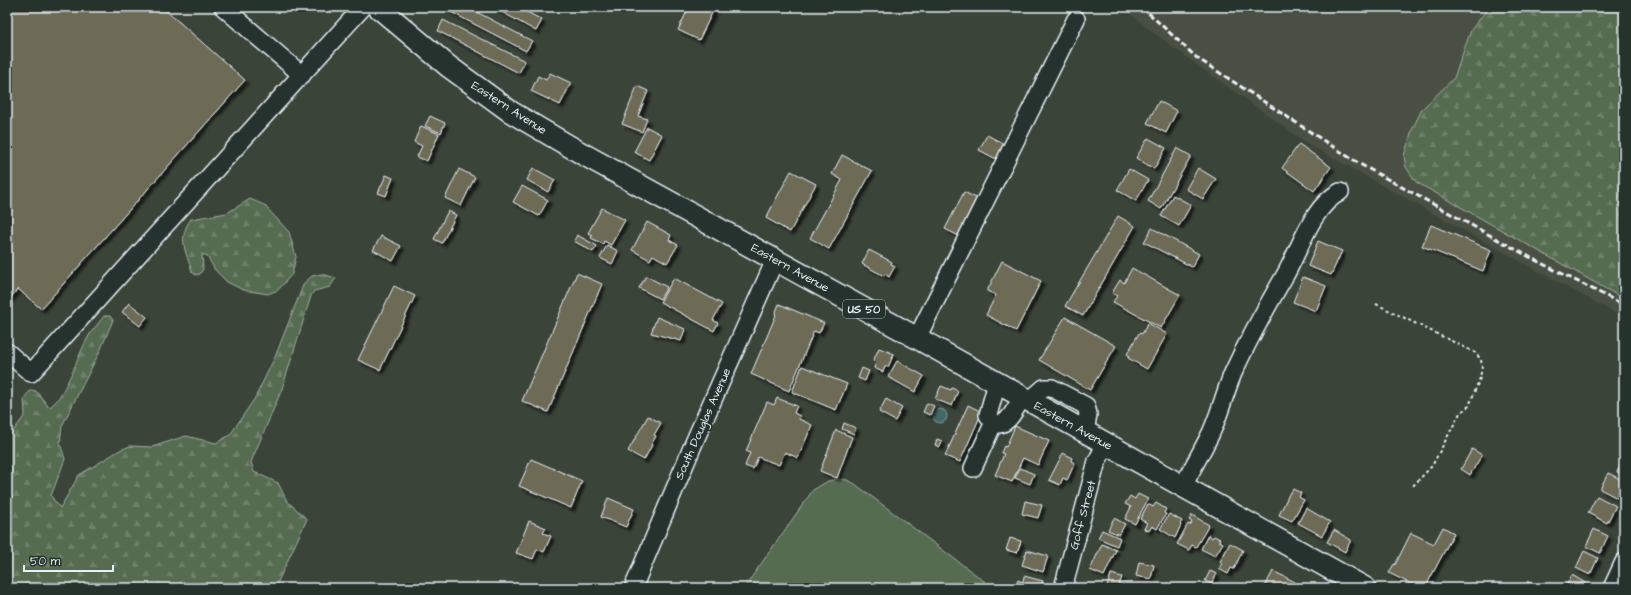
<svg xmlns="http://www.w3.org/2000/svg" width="1631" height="595" viewBox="0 0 1631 595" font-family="'Architects Daughter',sans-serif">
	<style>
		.built { fill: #4a4f42 }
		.forest { fill: url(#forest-firs); stroke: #9faea4 }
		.garden { fill: #566c51; stroke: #9faea4 }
		.water { fill: url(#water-ripples); stroke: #859fa2 }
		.building { fill: #6d6a56; stroke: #e8f1f8; filter: url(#shadow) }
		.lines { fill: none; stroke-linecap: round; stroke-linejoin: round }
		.minor-casing { stroke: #e8f1f8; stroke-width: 20 }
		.major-casing { stroke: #e8f1f8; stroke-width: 24 }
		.path { stroke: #e8f1f8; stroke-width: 2; stroke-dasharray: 3 3; stroke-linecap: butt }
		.minor { stroke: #26332d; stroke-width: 17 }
		.major { stroke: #26332d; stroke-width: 21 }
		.rail { stroke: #e8f1f8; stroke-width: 3; stroke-dasharray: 6 3; stroke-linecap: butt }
		.labels { text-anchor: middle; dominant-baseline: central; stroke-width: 3.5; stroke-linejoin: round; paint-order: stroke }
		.shield { fill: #26332d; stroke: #aeb8bb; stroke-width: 1 }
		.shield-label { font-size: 11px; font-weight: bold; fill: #e8f1f8 }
		.street-label { font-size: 12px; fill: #e8f1f8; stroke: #26332d }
	</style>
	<defs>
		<pattern id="forest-firs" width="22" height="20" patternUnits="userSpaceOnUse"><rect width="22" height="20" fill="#566c51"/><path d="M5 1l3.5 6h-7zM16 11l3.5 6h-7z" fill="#6e816b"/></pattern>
		<pattern id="water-ripples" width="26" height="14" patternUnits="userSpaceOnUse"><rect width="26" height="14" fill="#436868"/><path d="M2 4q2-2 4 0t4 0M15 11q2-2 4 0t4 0" fill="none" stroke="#5e7e7e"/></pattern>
		<filter id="shadow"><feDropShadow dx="3.5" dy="3.5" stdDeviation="1" flood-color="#0009"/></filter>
	</defs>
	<rect width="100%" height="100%" fill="#3b4439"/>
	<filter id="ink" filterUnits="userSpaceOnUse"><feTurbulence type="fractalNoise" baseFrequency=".025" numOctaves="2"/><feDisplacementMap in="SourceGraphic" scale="8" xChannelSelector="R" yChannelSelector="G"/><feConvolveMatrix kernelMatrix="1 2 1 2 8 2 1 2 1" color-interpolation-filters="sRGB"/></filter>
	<g filter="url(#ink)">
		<!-- built -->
		<path class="built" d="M1121,7H1624V318L1439,217L1308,144L1175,49Z"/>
		<!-- forest -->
		<path class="forest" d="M1489,7H1624V299L1416,182L1406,167L1404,156L1412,130L1422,109L1454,78L1471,30Z
			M250,199L264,205L289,232L296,257L292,274L278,290L268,294L243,290L227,282L215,270L207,256L202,254L203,269L200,274L196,275L192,272C186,251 177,238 191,219L227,213Z
			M322,274L336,278L330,287L314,291L311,296L282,389L251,462L254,472L278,483L287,501L307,519L275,588H7V434L12,433L25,415L24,398L31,390L36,391L49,407C63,402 79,353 87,339C91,331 99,323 104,316H110L113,320L100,351L62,426L60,443L65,459L51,496L60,508L79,475L120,450L130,446L152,447L186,436L216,443L230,435L255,398L275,357L304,283L312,276Z"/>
		<!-- garden -->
		<path class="garden" d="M837,479L847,480L855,484L988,584L987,588H744L813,490L828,481Z"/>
		<!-- water -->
		<path class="water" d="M933 416a7 7 0 1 1 14 0a7 7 0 1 1-14 0Z"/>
		<!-- building -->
		<path class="building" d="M7,7H162L245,80L41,309L18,289L7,302Z
			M451,7H467L532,41L526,51L449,11Z
			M493,7H518L542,20L536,31Z
			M689,7H715L699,40L678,30Z
			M443,20L525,61L519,73L438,31Z
			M550,73L571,83L560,105L531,91L538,76L546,80Z
			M637,86L648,91L638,116L647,119L642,132L622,124Z
			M1159,101L1177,111L1166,133L1147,123Z
			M430,116L445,123L441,133L425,126Z
			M421,126L439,134L427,161L417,157L422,146L414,142Z
			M647,127L662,135L649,160L634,152Z
			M987,135L1006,145L998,160L979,150Z
			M1148,138L1166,148L1154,169L1136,158Z
			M1299,144L1331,167L1314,191L1282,168Z
			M1177,148L1191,156L1161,209L1148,201Z
			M842,155L872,171L829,249L810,238L842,180L832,174Z
			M533,168L555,180L548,192L527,180Z
			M1198,168L1216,179L1203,199L1186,189Z
			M459,169L475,177L461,206L445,198Z
			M1129,169L1148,180L1136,201L1117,190Z
			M791,171L816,184L790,232L766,218Z
			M386,175L393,178L386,196L378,193Z
			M522,186L548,200L539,216L513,202Z
			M964,192L978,199L959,236L945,229Z
			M1173,195L1191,205L1179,226L1161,216Z
			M602,208L625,220L611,245L604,241L603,244L591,238L593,235L588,233Z
			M448,211L456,215L442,243L434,239Z
			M1118,216L1135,226L1083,316L1065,306Z
			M647,222L671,235L669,240L678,245L667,263L653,255L650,260L632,250Z
			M1431,225L1491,250L1483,271L1422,246Z
			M1152,228L1199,254L1192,267L1144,242Z
			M577,235L597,246L593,252L574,241Z
			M381,236L401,246L393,261L373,250Z
			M1318,241L1342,251L1331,275L1308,266Z
			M607,245L618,251L612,264L600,258Z
			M869,250L892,262L891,264L895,266L889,277L885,274L884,276L862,264Z
			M1002,261L1041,281L1016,331L986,315L996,295L987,291Z
			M1132,268L1180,295L1161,328L1113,302L1117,296L1112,293L1120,280L1124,283Z
			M577,273L602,284L548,412L522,401Z
			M646,276L667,287L660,299L639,288Z
			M1303,277L1326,286L1316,311L1293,302Z
			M674,278L722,304L713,320L718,323L714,331L660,302Z
			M394,286L415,296L380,370L358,360Z
			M129,303L147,317L140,326L122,312Z
			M779,304L824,323L819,333L814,331L789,391L751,374L776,315L775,314Z
			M657,317L685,329L681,341L651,333Z
			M1065,317L1116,346L1090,390L1039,360Z
			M1148,323L1167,334L1147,369L1128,358L1129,356L1127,354L1139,333L1142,334Z
			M879,348L894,354L888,367L885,366L883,372L874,368L876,362L873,361Z
			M897,361L924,376L915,392L888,377Z
			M802,366L847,384L836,410L792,392Z
			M862,368L869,371L865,381L858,378Z
			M941,386L951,390L952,388L958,391L952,406L935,399Z
			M777,398L797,406L794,413L800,416L799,419L812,425L798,458L785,452L779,465L758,457L753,469L745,466L750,453L746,451L767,402L774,405Z
			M886,399L902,408L895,421L879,412Z
			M927,403L934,406L930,415L923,412Z
			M968,405L982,412L960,462L945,456Z
			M648,416L661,423L654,435L656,436L651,445H652L644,460L628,451Z
			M844,423L856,428L854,434L842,429Z
			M1015,426L1049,441L1038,465L1023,458L1012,482L995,475L1004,454L1001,453L1004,446L1006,447Z
			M836,430L852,437L837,478L820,471Z
			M937,439L942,441L940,447L935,445Z
			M1472,449L1482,455L1470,475L1461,469Z
			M1063,453L1072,458L1071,461L1075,463L1067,480L1063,478L1060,485L1049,480Z
			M531,459L582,481L571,508L519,486Z
			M1624,459V476L1617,472Z
			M1020,468L1034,474L1030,484L1015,478Z
			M1608,473L1624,481V489L1619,499L1600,489Z
			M1293,489L1301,493L1299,497L1304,500L1292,521L1279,515L1290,492L1291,493Z
			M1138,494L1148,499L1135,524L1125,519L1131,507L1125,504L1130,496L1135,499Z
			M1597,496L1616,506L1607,523L1588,513Z
			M608,498L634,509L626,527L601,517Z
			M1025,501L1042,505L1038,518L1022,514Z
			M1156,503L1166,509L1164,513L1166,514L1157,529L1152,526L1149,531L1144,529L1147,523L1140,519L1148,504L1153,507Z
			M1306,508L1330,522L1322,536L1298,523Z
			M1169,514L1182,521L1180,524L1181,525L1175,538L1160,529Z
			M1192,515L1209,525L1196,547L1192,545L1189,550L1177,544L1188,524L1190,525L1192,522L1189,520Z
			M1114,518L1125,524L1119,535L1108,530Z
			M529,521L546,528L543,533L551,536L544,552L537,549L533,559L516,553Z
			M1443,527L1454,533L1425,588H1419L1389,573L1394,564L1395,565L1411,533L1434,544Z
			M1594,529L1608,536L1600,553L1586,546Z
			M1102,530L1120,538L1117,546L1098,538Z
			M1334,530L1351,540L1345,552L1327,542Z
			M1208,535L1212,538L1214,536L1220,539L1219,541L1223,543L1215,556L1201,549Z
			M1010,538L1021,541L1017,553L1006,550Z
			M1230,543L1243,550L1234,569L1231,568L1228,574L1219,569L1222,563L1220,562Z
			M1102,544L1116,550L1104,576L1090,570Z
			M1027,550L1048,556L1043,572L1022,565Z
			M1584,551L1598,558L1590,575L1576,568Z
			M1139,562L1154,565L1151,579L1136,576Z
			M1210,571L1217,574L1211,584L1205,581Z
			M1273,571L1295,582L1292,588H1264Z
			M1111,574L1122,577L1118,588L1107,587Z
			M1572,575L1587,584L1585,588L1565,587Z
			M1024,576L1043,581L1041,588H1016L1018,580L1023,582Z
			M1528,581L1540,588H1524Z"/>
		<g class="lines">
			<!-- minor casing -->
			<g class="minor-casing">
				<path id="minor" d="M223,7L302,75
					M917,338L1076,19
					M7,352L31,373L363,7
					M997,383L988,415C1001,439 1016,409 1022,397
					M1029,401L1044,388H1052L1086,406L1088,414L1085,432
					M973,468L994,422
					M1183,486C1192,469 1202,451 1211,433C1220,413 1225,392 1233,373C1248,340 1266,308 1284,277C1300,250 1311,207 1340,192
					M633,588L696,438L775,260
					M1063,588L1097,461L1106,444
					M1612,588L1624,562"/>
			</g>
			<!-- major casing -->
			<g class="major-casing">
				<path id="major" d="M378,7L448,66L511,112L581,153L917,338L1365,588"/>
			</g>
			<!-- path -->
			<path class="path" d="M1376,304L1476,353L1481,360L1482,367L1480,378L1469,406L1460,413L1432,466L1411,488"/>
			<!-- minor -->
			<use href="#minor" class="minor"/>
			<!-- major -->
			<use href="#major" class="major"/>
			<!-- rail -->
			<path class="rail" d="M1142,7L1197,58L1358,163L1537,261L1624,305"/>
		</g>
	</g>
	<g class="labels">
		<!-- shield labels -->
		<rect class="shield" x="843" y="300" width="42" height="18" rx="3"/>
		<g class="shield-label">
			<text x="864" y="309">US 50</text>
		</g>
		<!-- street labels -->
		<g class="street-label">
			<text transform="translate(509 108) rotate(33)">Eastern Avenue</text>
			<text transform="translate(790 268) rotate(29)">Eastern Avenue</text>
			<text transform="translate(703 424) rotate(-66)">South Douglas Avenue</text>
			<text transform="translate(1073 426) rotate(29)">Eastern Avenue</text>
			<text transform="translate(1083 515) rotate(-75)">Goff Street</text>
		</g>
	</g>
	<!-- margin -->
	<rect width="1631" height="595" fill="none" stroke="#26332d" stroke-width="24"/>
	<rect x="12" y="12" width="1607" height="571" fill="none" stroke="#e8f1f8" stroke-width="1.5" filter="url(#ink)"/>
	<!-- scale -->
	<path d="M24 565v6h89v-6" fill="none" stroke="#e8f1f8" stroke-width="2"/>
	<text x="30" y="565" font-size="12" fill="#e8f1f8" stroke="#26332d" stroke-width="3" paint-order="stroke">50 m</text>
</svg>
